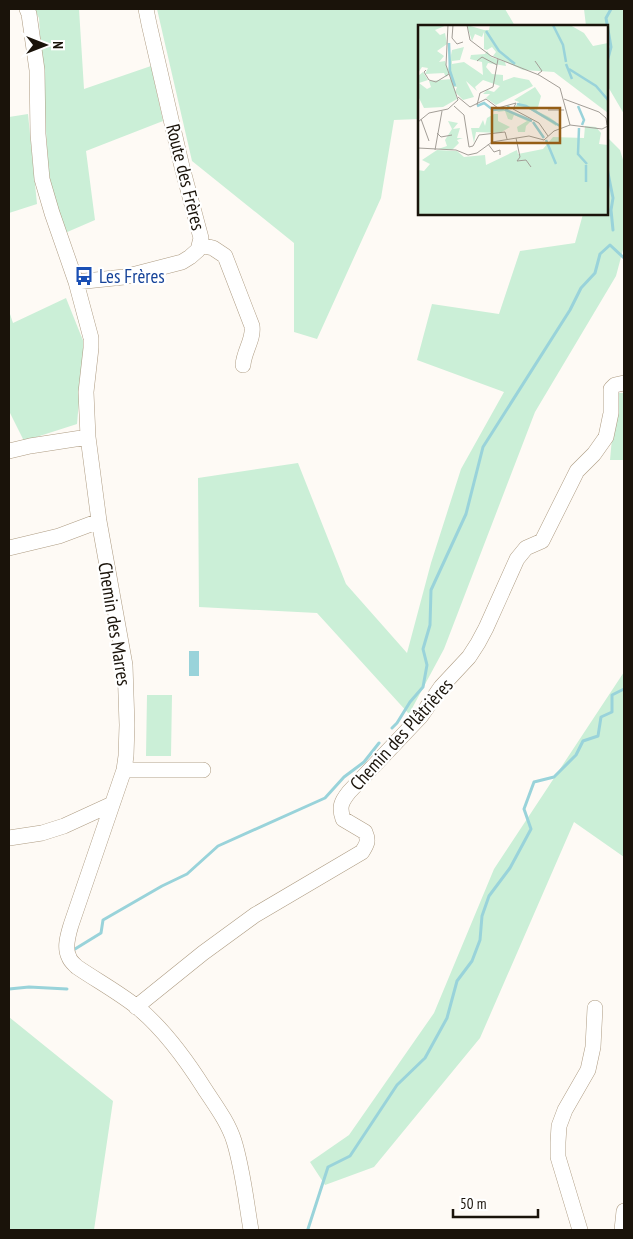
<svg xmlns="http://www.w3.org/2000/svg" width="633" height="1239" viewBox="0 0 633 1239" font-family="'PT Sans Narrow',sans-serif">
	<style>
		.green { fill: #cbefd7 }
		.water { fill: #99d3da }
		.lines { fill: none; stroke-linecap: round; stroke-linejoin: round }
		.stream { stroke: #99d3da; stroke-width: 3 }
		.minor-casing { stroke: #ae9c83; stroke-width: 16 }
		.minor { stroke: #fff; stroke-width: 15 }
		.labels { text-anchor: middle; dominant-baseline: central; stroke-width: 4.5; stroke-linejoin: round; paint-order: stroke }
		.street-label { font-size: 19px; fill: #1a130a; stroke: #fff }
		.transit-label { font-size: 19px; fill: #164399; stroke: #fff; text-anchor: start }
		.inset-river { fill: none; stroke: #99d3da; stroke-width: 2.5 }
		.inset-road { fill: none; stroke: #a39e97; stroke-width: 1 }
		.view { fill: #955e16; fill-opacity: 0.15; stroke: #955e16; stroke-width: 2.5 }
		.inset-edge { fill: none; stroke: #1a130a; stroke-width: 2.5 }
	</style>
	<rect width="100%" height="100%" fill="#fefaf5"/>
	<!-- green -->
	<path class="green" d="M34,9H79L84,89L151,66L163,121L86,151L95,220L65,233L49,179L39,18Z
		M157,9H505L515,26H419V119L394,120L381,198L317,339L294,332V243L192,161Z
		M584,9H624V114L607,85V26H586Z
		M28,114L37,204L9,213V117Z
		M607,137L620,150L624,163V246L616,276L535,412L444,649L409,714L317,613L199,607L198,478L298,463L346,584L407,653L431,563L461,469L504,392L417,360L432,304L499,314L520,251L575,243L583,214H607Z
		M66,298L84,343L77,424L24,441L9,411V311L13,323Z
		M616,393H624V460H610Z
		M624,672V857L574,822L480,1038L374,1167L325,1185L310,1162L349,1135L434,1013L494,869Z
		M147,695H172L171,756H146Z
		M9,1017L113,1101L94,1230H9Z"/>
	<!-- water -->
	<path class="water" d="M189,651H199V676H189Z"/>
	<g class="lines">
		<!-- stream -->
		<path class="stream" d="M607,62L611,47L606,18L611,9
			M607,168L613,198L611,210L613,230
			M392,728L397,723L410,702L423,687L427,665L423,649L430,625L431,590L466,514L483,447L570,310L581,288L595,273L600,254L610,245L624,258
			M75,949L101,933L103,920L162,886L187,874L218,846L325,798L344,777L364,762L379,743
			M9,989L29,987L67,989
			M308,1229L328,1167L350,1156L397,1085L425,1058L447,1018L457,981L472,961L480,940L482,916L489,896L510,868L531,829L524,809L534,782L554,777L576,755L583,741L598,736L601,717L612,712V695L624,689"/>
		<!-- minor casing -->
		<g class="minor-casing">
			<path id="minor" d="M27,9L29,14L37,70L38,134L42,179L52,213L76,282L91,338V348L86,392L88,437L99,521L125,665L127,725L126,756L124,770L71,925C68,935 64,948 69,957C70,961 74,964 77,967C96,980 118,992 137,1007C164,1029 185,1058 204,1088C215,1105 228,1122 234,1141C243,1170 246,1201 251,1230
				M200,245L213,248L225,256L252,326C254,339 244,351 243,365
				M76,282L124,277L182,262L190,257L198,250L201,238L182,167L149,24L146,9
				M9,451L30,446L88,437
				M9,548L59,536L99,521
				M124,770H203
				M9,838L42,833L64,826L112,804
				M136,1007L203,953L255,915L362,852C367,844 369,841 365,832L343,819C339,807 341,802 349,792L421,716L441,687L469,657L478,643L486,628L517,559L526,548L542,541L577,471L594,454L606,437L611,413V389L615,385L624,383
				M580,1230L558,1157V1142L559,1126L565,1110L588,1070L593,1047L595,1008
				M622,1230L624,1211"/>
		</g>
		<!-- minor -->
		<use href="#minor" class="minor"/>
	</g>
	<!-- icons -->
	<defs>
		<g id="bus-bare" transform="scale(1.5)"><path d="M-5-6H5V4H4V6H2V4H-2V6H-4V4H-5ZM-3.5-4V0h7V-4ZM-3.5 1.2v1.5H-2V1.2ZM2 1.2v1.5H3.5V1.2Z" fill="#1a4fb4" stroke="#fff" stroke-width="2.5" paint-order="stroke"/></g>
	</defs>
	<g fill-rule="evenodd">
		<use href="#bus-bare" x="84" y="276"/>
	</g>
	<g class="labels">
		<!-- street labels -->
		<g class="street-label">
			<text transform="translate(186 177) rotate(76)">Route des Frères</text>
			<text transform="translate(115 624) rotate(81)">Chemin des Marres</text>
			<text transform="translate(401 734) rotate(-48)">Chemin des Plâtrières</text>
		</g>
		<!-- transit labels -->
		<g class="transit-label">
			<text x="99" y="276">Les Frères</text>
		</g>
	</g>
	<!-- overview -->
	<g transform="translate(418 25)">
		<rect width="190" height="190" fill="#fefaf5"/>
		<path d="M0,0H29L17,5L22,10L27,8L29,19L19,26L26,31L21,37L27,36L31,49L28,52L26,48L7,49L10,43L4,42L0,48ZM49,0L66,5H71L72,0H152L166,8L175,21L190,18V88L136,47L105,45L75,31L78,27L74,22L69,25L66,24V7L64,12L57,9L54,16ZM46,22L42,35L34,36V39L46,37L65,50L64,37L52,34L53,30L67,29L69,26L73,32L87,37L88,41L70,38L68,42L74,49L85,50V56L96,52L111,55L115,61L78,80L68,73L72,69H65L69,65L76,67L82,61L65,55L57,62L59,66L48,56L56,72L45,75L37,67L39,62H36L30,45L34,25ZM5,47L10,55L1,58L9,64L13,62L11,56L34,54L39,74L25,82L6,83L0,71V51ZM117,62L123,71L119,86L131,92L138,97V101L110,83L95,84L101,77L96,75ZM85,83L113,96L108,101L107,107H100L99,102L109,96L96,90L94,95L90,94L87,86L79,87ZM76,89H80V96L92,102L82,108L58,107L56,118L53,103H61L65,95L67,101L69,93ZM30,96L40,98L35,104L42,103L39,113H45L39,115L41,118L34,125L20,124L29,121L27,115L34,104ZM167,101L178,102L183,108L181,119L190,120V190H0V145L6,146L12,139L4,135L19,125L39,126L46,132L67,130L68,140L99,125L100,129L125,124L135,112L166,113Z" fill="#cbefd7"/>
		<path class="inset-river" d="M135,0L145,20L148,37M68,6L81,26L97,39M31,18L32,46L37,61M148,39L154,54M151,44L178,61L190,75M99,79L108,81L142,101M59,81L66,78L75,85L86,84M91,81L88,85L114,96M160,81L166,95L164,100M115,97L126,113M161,103L160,129L169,139M128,115L138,139M168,157V140"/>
		<path class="inset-road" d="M35,0L34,13L39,19L45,17M49,0L52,15L73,31L121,50L142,63L152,100L184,104L190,101M59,36L64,32L79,40M117,36L124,46L120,49M8,45L6,47L11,55L18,57L31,49M40,72L52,82L68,74L80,83L98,78L95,84L121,98L130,111M146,74L181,87L188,93L189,100M59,80L62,68L75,62L80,34M36,81L46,90L51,122L55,121L61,110L87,107L89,114M130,85H146M3,94L11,116M0,97L11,88L30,84L40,75L28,40L30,0M19,108L23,112L34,110M98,113L102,132L99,136L108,135L113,142M70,119L76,127L82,125V130M0,123L38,125L50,130L59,128L74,117L111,111L126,115L136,106L152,100M17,125L24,86"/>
		<path class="view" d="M74,83H142V118H74Z"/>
		<rect width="190" height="190" class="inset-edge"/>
	</g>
	<!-- border -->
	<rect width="633" height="1239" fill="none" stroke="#1a130a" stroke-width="20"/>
	<!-- north arrow -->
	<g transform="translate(45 45) rotate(90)" stroke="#ffffff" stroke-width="4" paint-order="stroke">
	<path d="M0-4L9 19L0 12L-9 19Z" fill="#1a130a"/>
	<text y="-8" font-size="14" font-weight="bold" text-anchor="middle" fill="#1a130a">N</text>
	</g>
	<!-- scale -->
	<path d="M453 1209v8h85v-8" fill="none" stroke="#1a130a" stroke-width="2.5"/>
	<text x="460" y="1209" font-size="15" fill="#1a130a" stroke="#ffffff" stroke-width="4" paint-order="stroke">50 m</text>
</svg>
